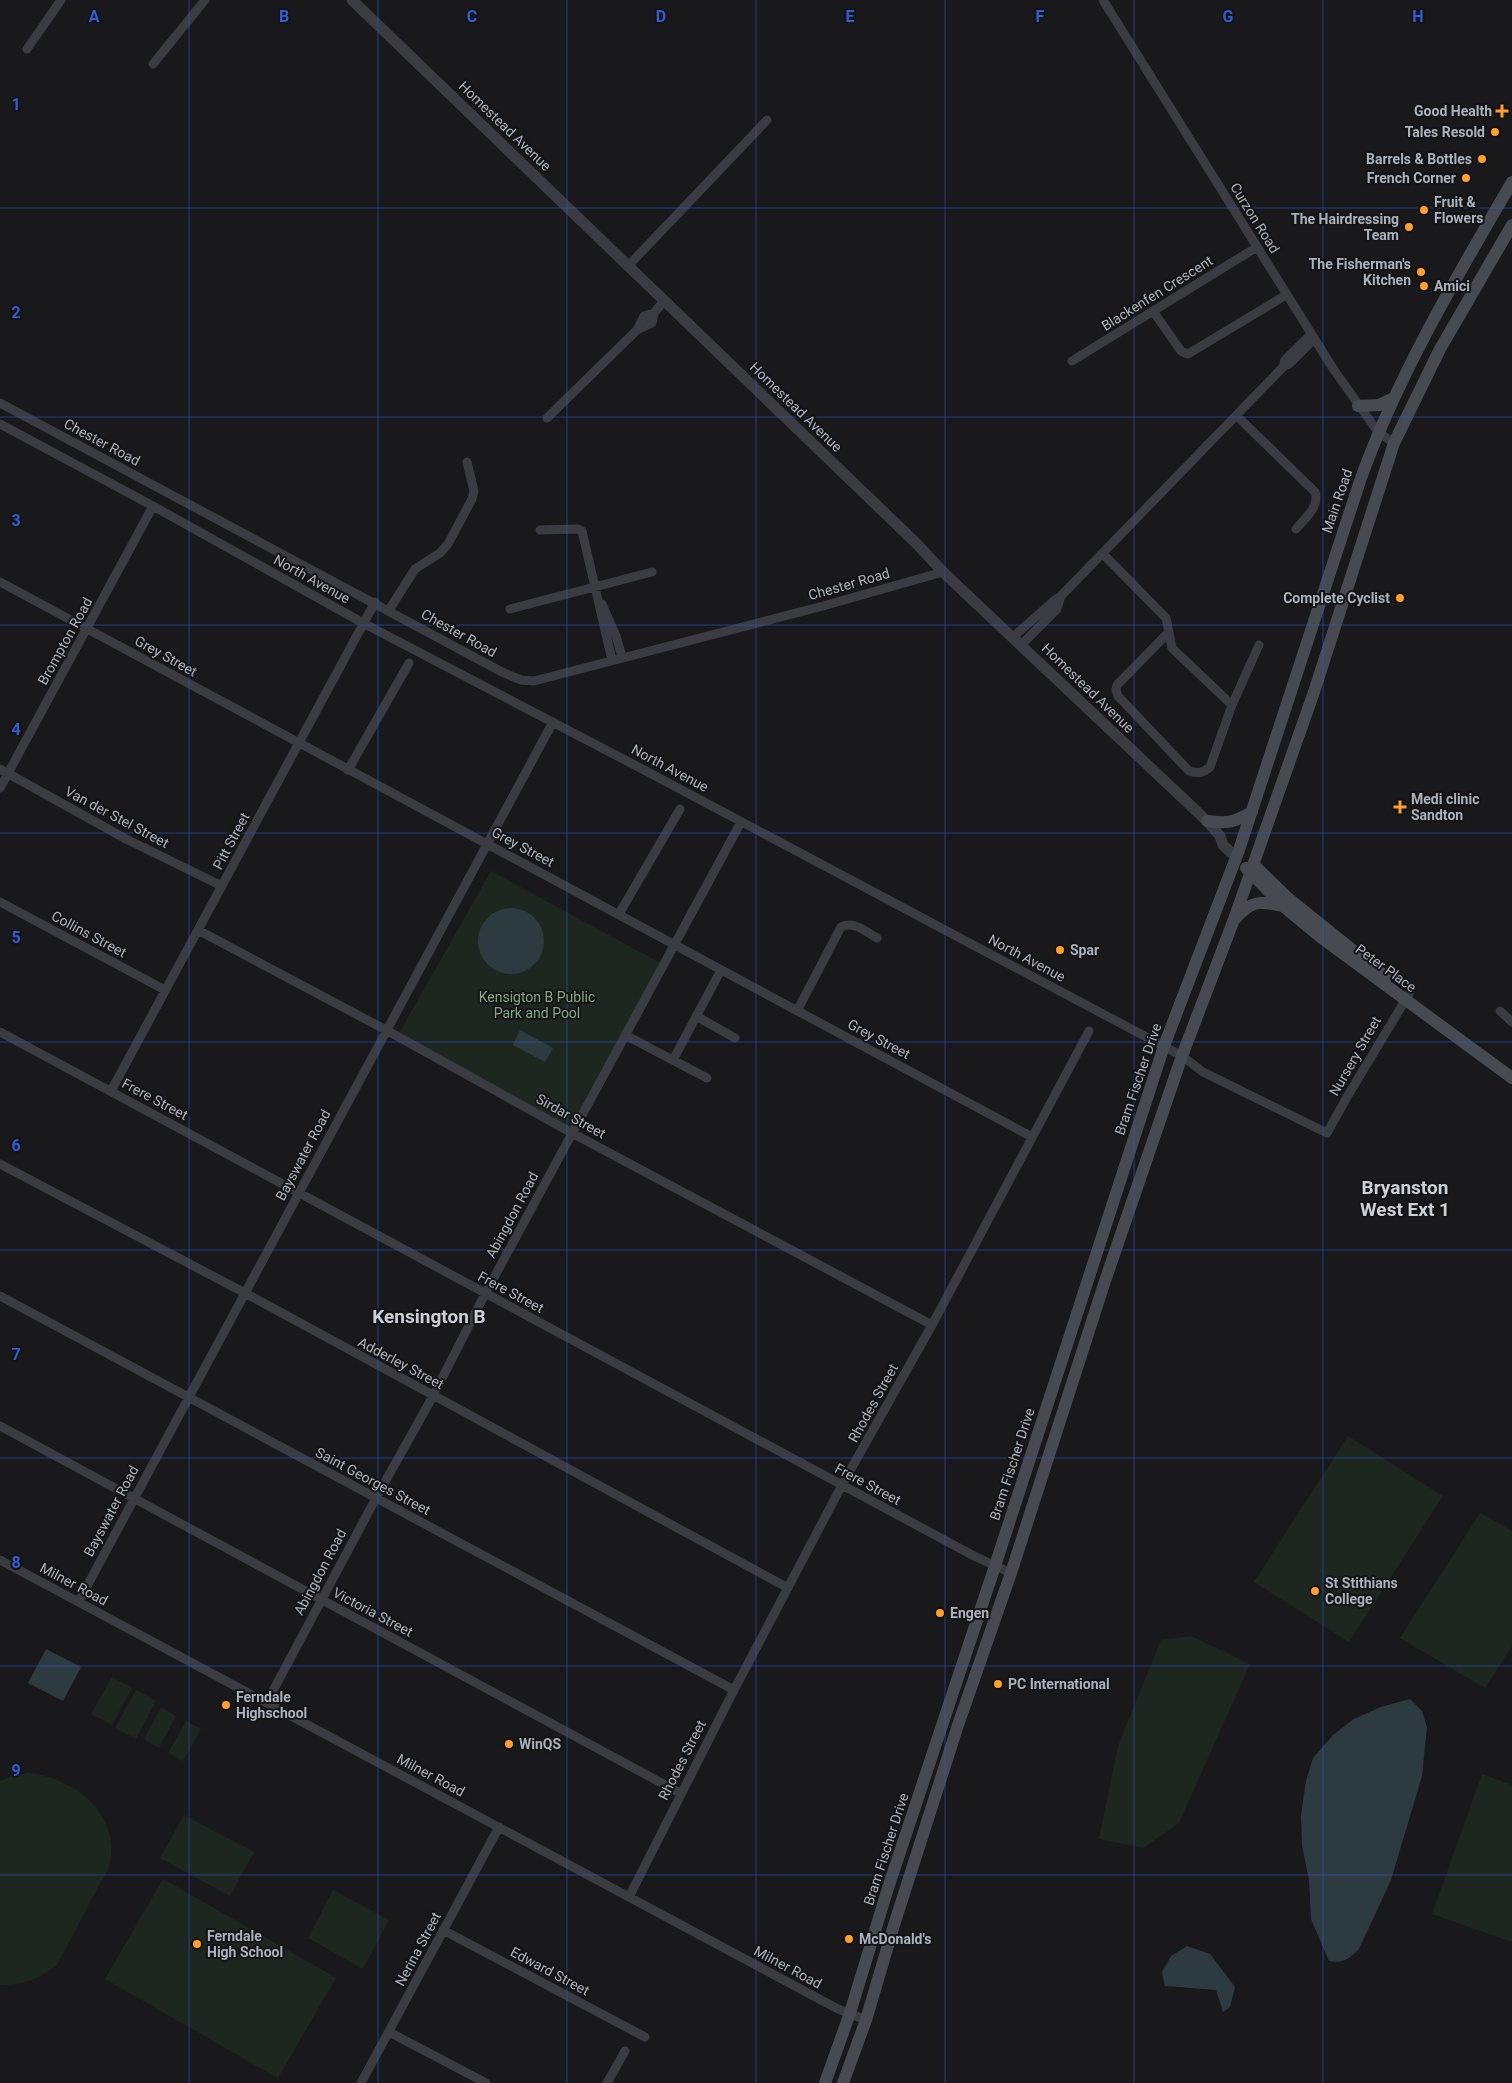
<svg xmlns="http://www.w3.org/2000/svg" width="1512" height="2083" viewBox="0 0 1512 2083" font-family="Roboto,sans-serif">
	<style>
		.green { fill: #1e271f }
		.water { fill: #2d3b41 }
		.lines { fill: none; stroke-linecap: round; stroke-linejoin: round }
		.minor { stroke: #3a3c41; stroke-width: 9 }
		.tertiary { stroke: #3a3c41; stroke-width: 11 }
		.secondary { stroke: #474b51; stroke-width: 12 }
		.grid { fill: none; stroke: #325dd4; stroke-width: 1; stroke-opacity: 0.55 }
		.poi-dot { fill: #ff9f2e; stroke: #141417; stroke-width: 2 }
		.labels { text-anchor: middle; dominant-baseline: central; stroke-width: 4; stroke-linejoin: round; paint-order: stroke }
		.poi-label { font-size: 14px; font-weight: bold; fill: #aab2bc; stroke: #141417; text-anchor: start }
		.street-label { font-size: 14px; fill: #aab2bc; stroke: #141417 }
		.park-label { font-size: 14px; fill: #82a980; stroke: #141417 }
		.district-label { font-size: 19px; font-weight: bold; fill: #ccd1d8; stroke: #141417 }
		.grid-label { font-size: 16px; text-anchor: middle; font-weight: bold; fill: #325dd4; stroke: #141417; stroke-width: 4; stroke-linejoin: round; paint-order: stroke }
	</style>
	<rect width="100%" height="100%" fill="#19191c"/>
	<!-- green -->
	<path class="green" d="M491,871L666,966L575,1137L398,1035Z
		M1348,1436L1443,1496L1349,1642L1254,1582Z
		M1480,1513L1512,1531V1646L1485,1688L1400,1638Z
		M1191,1636L1250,1664L1179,1823L1143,1848L1099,1839L1118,1746L1161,1640Z
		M112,1677L132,1688L112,1725L91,1714Z
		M136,1690L156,1701L136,1739L115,1728Z
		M161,1707L176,1716L159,1748L144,1739Z
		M186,1721L201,1729L183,1761L168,1753Z
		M28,1773C73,1777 120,1813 110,1863C108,1872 100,1882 96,1891C83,1916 70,1940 57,1965C40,1978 22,1986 0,1985V1781L12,1776Z
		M1482,1774L1512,1785V1942L1432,1914Z
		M184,1815L254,1852L230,1896L160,1858Z
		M163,1879L336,1978L278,2078L105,1979Z
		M333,1890L389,1920L363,1969L308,1938Z"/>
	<!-- water -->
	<path class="water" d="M478 941a33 33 0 1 1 66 0a33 33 0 1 1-66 0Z
		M520,1030L553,1048L545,1062L513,1045Z
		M46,1649L81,1667L63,1701L28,1683Z
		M1410,1699L1422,1711L1427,1727L1422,1776L1391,1880L1359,1949C1350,1958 1343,1964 1329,1961L1311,1919L1309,1880L1302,1845L1301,1815L1306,1781L1313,1758L1333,1735L1354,1719L1381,1707Z
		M1187,1946L1210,1954L1235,1987L1230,2007L1223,2012L1216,1990L1165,1986L1162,1972L1171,1956Z"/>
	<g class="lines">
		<!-- minor -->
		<path class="minor" d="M1103,0L1334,370L1378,432L1394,443
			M27,49L61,0
			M153,64L205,0
			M629,265L767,120
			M1153,311L1181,351L1188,354L1286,295
			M637,330L652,323L654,313L664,301
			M1072,361L1257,247
			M1284,363L1285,360L1311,334
			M0,403L502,672L521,680L534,681L823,606L943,572
			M1237,416L1315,492C1320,507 1305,518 1296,529
			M547,418L637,330L644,316L654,313
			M0,424L153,506L363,623L646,771L1182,1056L1203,1072L1327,1133L1347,1097L1409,994
			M540,530L578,529L582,531L612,660
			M1103,554L1166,618L1172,648L1232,705L1210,767C1203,773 1198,774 1189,771L1118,696L1116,690L1117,685L1169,632
			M0,582L1032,1137
			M602,604L616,636L622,657
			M510,609L652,572
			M389,610L415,569L440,553L448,544L472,499L474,491L467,462
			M1013,637L1055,600L1061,596L1284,366L1289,364L1314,339
			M1021,645L1057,609L1061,596
			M1232,705L1259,645
			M0,769L126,839L222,886
			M348,770L409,663
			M0,788L153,506
			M0,902L165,990
			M619,914L680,809
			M198,930L386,1030L572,1133L932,1325
			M797,1011L841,927C853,920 866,932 877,938
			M1500,1011L1512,1022
			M696,1016L735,1038
			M0,1032L974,1556L1011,1573
			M625,1035L707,1078
			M673,1060L721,970
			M111,1091L375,602
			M0,1164L245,1293L788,1588
			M0,1296L734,1690
			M0,1426L680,1793
			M0,1560L838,2009L866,2020
			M79,1601L553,722
			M267,1702L376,1498L433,1396L485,1294L741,822
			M629,1897L734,1690L842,1485L932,1325L1089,1031
			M443,1930L645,2037
			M389,2032L486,2083
			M361,2083L499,1827
			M607,2083L625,2051"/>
		<!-- tertiary -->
		<path class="tertiary" d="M352,0L917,544L943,572L1207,821L1220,836L1223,845L1236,857"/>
		<!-- secondary -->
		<path class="secondary" d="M1358,406L1379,405L1394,398
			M1207,821C1229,824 1234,822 1252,812
			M1256,867L1289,899L1386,977
			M1246,868L1283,906L1323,939L1512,1078
			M1235,919C1252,900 1259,901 1283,906
			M825,2083L850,2013L888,1888L995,1566L1164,1046L1239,850L1361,478C1399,373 1456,278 1512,182
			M843,2083L866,2020L894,1925L958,1725L1011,1573L1105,1281L1182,1056L1233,922L1314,692L1394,443L1440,349L1512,225"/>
	</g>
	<!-- grid -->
	<path class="grid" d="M189,0V2083M378,0V2083M567,0V2083M756,0V2083M945,0V2083M1134,0V2083M1323,0V2083M0,208H1512M0,417H1512M0,625H1512M0,833H1512M0,1042H1512M0,1250H1512M0,1458H1512M0,1666H1512M0,1875H1512"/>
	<!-- markers -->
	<g class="poi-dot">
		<path d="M1499.5 103.5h5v5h5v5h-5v5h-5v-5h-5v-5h5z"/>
		<circle cx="1495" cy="132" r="5"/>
		<circle cx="1482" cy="159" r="5"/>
		<circle cx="1466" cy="178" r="5"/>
		<circle cx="1424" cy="210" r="5"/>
		<circle cx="1409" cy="227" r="5"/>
		<circle cx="1421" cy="272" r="5"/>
		<circle cx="1424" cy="286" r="5"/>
		<circle cx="1400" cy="598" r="5"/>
		<path d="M1397.5 799.5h5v5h5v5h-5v5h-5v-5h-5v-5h5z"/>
		<circle cx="1060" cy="950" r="5"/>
		<circle cx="1315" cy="1591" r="5"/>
		<circle cx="940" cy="1613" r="5"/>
		<circle cx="998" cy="1684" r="5"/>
		<circle cx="226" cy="1705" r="5"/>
		<circle cx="509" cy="1744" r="5"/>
		<circle cx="849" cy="1939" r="5"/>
		<circle cx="197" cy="1944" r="5"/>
	</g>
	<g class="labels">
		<!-- poi labels -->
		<g class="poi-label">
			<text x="1492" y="111" text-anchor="end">Good Health</text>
			<text x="1485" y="132" text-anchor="end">Tales Resold</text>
			<text x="1472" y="159" text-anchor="end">Barrels &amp; Bottles</text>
			<text x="1456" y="178" text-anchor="end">French Corner</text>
			<text x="1434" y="202">Fruit &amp;<tspan x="1434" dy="16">Flowers</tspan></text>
			<text x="1399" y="219" text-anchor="end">The Hairdressing<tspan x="1399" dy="16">Team</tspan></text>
			<text x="1411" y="264" text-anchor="end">The Fisherman's<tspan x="1411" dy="16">Kitchen</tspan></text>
			<text x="1434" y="286">Amici</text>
			<text x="1390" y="598" text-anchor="end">Complete Cyclist</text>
			<text x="1411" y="799">Medi clinic<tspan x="1411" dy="16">Sandton</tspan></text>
			<text x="1070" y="950">Spar</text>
			<text x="1325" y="1583">St Stithians<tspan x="1325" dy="16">College</tspan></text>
			<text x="950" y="1613">Engen</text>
			<text x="1008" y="1684">PC International</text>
			<text x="236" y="1697">Ferndale<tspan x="236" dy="16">Highschool</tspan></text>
			<text x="519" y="1744">WinQS</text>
			<text x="207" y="1936">Ferndale<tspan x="207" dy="16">High School</tspan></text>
			<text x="859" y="1939">McDonald's</text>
		</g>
		<!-- street labels -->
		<g class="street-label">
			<text transform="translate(505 126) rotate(44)">Homestead Avenue</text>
			<text transform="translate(1255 218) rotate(58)">Curzon Road</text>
			<text transform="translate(1157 293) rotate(-32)">Blackenfen Crescent</text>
			<text transform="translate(796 407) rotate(44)">Homestead Avenue</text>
			<text transform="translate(102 442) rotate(28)">Chester Road</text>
			<text transform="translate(1337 501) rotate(-71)">Main Road</text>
			<text transform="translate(312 579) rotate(29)">North Avenue</text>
			<text transform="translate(849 584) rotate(-16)">Chester Road</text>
			<text transform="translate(459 633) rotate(29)">Chester Road</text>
			<text transform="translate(65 641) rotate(-61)">Brompton Road</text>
			<text transform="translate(166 656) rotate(29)">Grey Street</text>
			<text transform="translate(1088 688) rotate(44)">Homestead Avenue</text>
			<text transform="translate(670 768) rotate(28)">North Avenue</text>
			<text transform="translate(117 817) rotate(28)">Van der Stel Street</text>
			<text transform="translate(231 841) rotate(-62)">Pitt Street</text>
			<text transform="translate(523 847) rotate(28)">Grey Street</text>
			<text transform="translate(89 934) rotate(28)">Collins Street</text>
			<text transform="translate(1027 958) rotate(28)">North Avenue</text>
			<text transform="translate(1386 968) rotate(36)">Peter Place</text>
			<text transform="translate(879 1039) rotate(28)">Grey Street</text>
			<text transform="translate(1355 1056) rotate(-60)">Nursery Street</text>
			<text transform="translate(1138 1079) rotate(-71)">Bram Fischer Drive</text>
			<text transform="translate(155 1099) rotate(28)">Frere Street</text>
			<text transform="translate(571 1116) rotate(29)">Sirdar Street</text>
			<text transform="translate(303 1155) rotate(-62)">Bayswater Road</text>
			<text transform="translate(512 1215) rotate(-62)">Abingdon Road</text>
			<text transform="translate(511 1292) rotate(28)">Frere Street</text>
			<text transform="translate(401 1363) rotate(28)">Adderley Street</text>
			<text transform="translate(873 1403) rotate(-61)">Rhodes Street</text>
			<text transform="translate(1012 1464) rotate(-72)">Bram Fischer Drive</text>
			<text transform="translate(373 1481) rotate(28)">Saint Georges Street</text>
			<text transform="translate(868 1484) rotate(28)">Frere Street</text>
			<text transform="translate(111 1511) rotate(-62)">Bayswater Road</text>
			<text transform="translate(320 1572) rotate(-62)">Abingdon Road</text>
			<text transform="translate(74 1584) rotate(28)">Milner Road</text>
			<text transform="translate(373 1612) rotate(28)">Victoria Street</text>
			<text transform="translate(682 1760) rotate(-63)">Rhodes Street</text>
			<text transform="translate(431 1775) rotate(28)">Milner Road</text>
			<text transform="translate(886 1849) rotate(-72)">Bram Fischer Drive</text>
			<text transform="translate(418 1949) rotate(-62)">Nerina Street</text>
			<text transform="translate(788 1967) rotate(28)">Milner Road</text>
			<text transform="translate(550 1971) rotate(28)">Edward Street</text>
		</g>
		<!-- park labels -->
		<g class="park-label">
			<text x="537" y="997">Kensigton B Public<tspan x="537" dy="16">Park and Pool</tspan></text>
		</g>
		<!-- district labels -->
		<g class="district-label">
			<text x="1405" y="1187">Bryanston<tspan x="1405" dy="22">West Ext 1</tspan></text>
			<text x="429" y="1316">Kensington B</text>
		</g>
	</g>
	<g class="grid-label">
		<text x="94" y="22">A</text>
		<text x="284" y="22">B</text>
		<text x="472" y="22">C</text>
		<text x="661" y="22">D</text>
		<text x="850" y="22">E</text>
		<text x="1040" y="22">F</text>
		<text x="1228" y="22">G</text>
		<text x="1418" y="22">H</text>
		<text x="16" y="110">1</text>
		<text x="16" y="318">2</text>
		<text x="16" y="526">3</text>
		<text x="16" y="735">4</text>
		<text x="16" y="943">5</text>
		<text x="16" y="1151">6</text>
		<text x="16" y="1360">7</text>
		<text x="16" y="1568">8</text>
		<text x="16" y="1776">9</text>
	</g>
</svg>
